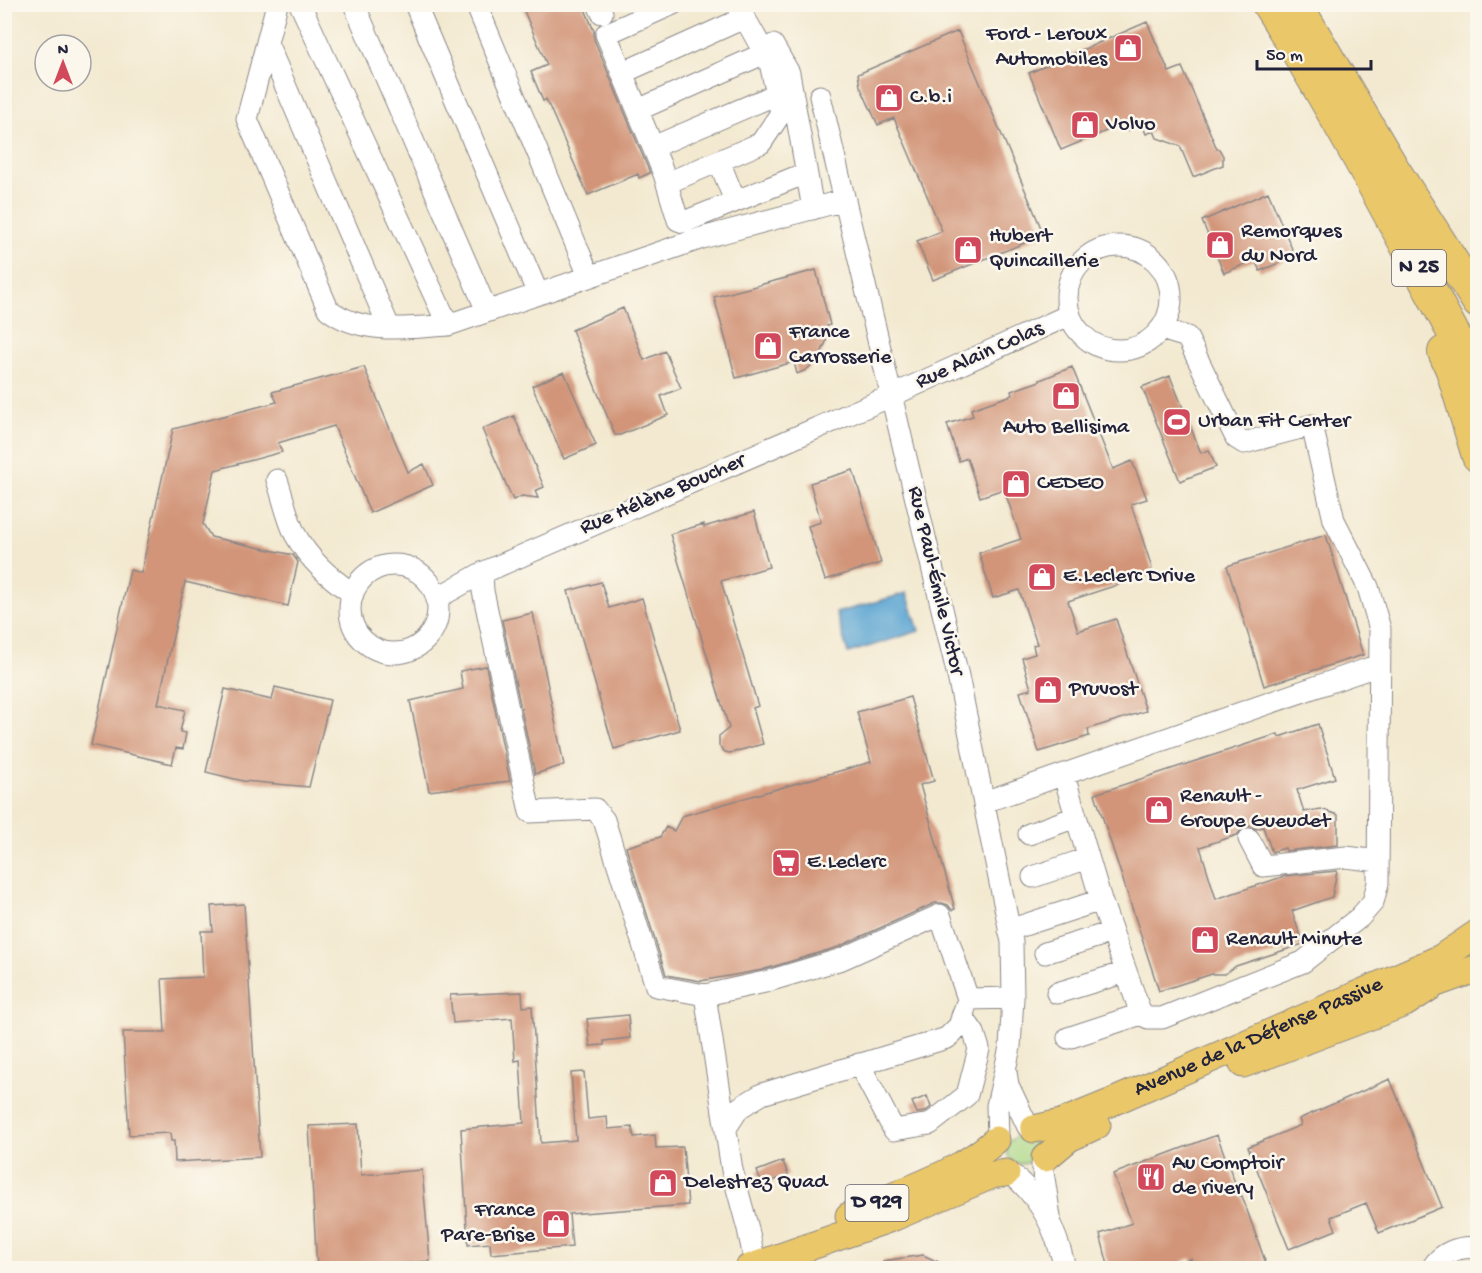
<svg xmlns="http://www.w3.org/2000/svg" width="1482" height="1273" viewBox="0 0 1482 1273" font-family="'Gochi Hand',sans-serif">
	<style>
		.green { fill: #aad784; stroke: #667c60; stroke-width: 1.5 }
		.water { fill: #5aa4d2; stroke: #3e6386; stroke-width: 1.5 }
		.building { fill: #d29579 }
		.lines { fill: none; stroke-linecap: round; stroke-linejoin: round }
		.minor-casing { stroke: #8a8686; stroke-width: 23 }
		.major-casing { stroke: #8a8686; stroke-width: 29 }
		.highway-casing { stroke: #8a8686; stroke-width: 34 }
		.minor { stroke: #fff; stroke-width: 21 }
		.major { stroke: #eac769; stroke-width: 27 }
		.highway { stroke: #eac769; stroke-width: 32 }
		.labels { text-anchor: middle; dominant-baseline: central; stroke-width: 5; stroke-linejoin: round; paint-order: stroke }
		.shield { fill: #fbf7ec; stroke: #636270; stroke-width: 1.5 }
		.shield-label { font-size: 21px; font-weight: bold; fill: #22223b }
		.poi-label { font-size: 22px; fill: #22223b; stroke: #fbf7ec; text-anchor: start }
		.street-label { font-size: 22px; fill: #22223b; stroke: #fbf7ec }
	</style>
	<rect width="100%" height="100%" fill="#fbf7ec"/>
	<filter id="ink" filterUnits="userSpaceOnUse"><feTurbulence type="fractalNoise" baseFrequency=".0167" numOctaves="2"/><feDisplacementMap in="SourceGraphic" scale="12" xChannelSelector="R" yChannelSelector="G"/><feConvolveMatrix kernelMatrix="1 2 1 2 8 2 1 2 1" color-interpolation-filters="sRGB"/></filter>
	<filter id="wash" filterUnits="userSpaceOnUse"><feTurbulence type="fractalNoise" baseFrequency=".008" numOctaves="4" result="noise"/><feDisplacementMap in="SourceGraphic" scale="24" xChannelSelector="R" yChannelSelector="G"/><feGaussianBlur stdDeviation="1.35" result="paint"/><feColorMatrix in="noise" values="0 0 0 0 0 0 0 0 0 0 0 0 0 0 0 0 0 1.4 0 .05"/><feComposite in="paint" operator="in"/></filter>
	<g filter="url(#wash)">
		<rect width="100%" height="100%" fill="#f3e9d0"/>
		<!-- green -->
		<path class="green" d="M1007 1150a14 14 0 1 1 28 0a14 14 0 1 1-28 0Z"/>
		<!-- water -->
		<path class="water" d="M907,593L919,631L848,653L836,613Z"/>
		<g id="blocks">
			<!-- building -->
			<path class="building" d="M521,4H583L594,31V39L650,173L639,178L638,174L588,195L546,99L543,101L531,72L547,65Z
				M1147,22L1169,72L1182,67L1217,149H1219L1223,156V165L1193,177L1180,146L1157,138L1154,131L1146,134L1142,124L1127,131L1123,124L1061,150L1029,73Z
				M958,31L1044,235L933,280L917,241L942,231L894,118L878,125L860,86L858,74Z
				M1268,192L1295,256L1260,271L1255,260L1224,273L1202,221Z
				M816,270L830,325L827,326L826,342L819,359L806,370L797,374L794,362L736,378L714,297Z
				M623,308L644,360L665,351L681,388L661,396L668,415L620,435H615L572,330Z
				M364,367L408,472L424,464L433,485L370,513L334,426L278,443L282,452L215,470L203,524L211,537L293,555L298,562L288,606L185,582L158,704L185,710L180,732L186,733L183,749L176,748L172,764L91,745L130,570L141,573L173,429L277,402L272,392Z
				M1072,367L1113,469L1132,461L1147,499L1131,504L1152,568L1148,575L1068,601L1078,631L1116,619L1146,711L1088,729L1089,736L1039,752L1020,692L1031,689L1022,658L1035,654L1033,645L1037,644L1019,590L993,598L979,553L1021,539L1004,489L980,497L967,458L959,461L947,424L973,416L971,409L1012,395L1011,391L1040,381V380Z
				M564,372L596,445L564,459L532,386Z
				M1170,376L1201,453L1209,450L1216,467L1180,481L1142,387Z
				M514,416L544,487L535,491L538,498L522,496L513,500L482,429Z
				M853,470L881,563L825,580L808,526L821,522L810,483Z
				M754,512L769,567L721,581L758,706L753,708L763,744L730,753L725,752L719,746V736L729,728L670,534L704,524V527Z
				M1326,535L1363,655L1264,686L1227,566Z
				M601,582L609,608L642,598L680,730L614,749L568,591Z
				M533,613L564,765L535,774L502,620Z
				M486,666L510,781L429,791L410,701L463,689L460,671Z
				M275,687L330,700L309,787L243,781L206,772L225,689L272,700Z
				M910,697L934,781L920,785L955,909L952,910L948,905L942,903H935L838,947L762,970L701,981L666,975L626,847L660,837L666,827L674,831L682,816L871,762L857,712Z
				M1318,724L1335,778L1297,790L1304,812L1321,809L1338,815V845L1286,851L1285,848L1272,852L1263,827L1256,829L1249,826L1243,828L1237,835L1200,847L1216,899L1285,876L1337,871L1332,897L1292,911L1303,944L1236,966L1225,974H1212L1159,991L1095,794L1278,734L1279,737Z
				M244,904L260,1157L175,1162L174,1141H171L170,1133L129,1135L123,1032H165L162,979L203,977L201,931H213L211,906Z
				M522,992L523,1007L532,1006L541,1143L576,1140L571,1073L584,1072L588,1119L607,1117L608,1129L632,1127L634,1137L655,1135L656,1148L683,1147L688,1205L569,1214L572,1247L491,1254L490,1243L468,1245L461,1129L524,1123L520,1060L515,1061L512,1018L453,1023L450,995Z
				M628,1015L630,1038L604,1041V1045L590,1046L587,1019Z
				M1390,1079L1442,1207L1379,1233L1366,1203L1331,1217L1336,1230L1289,1249L1248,1147L1301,1125L1299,1119Z
				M927,1096L931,1107L925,1112L917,1113L912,1102Z
				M358,1124L361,1175L422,1170L430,1261L367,1267V1269H317L309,1126Z
				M1217,1135L1240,1196H1242L1265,1261L1245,1269H1195L1191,1258L1168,1269H1109L1100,1234L1132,1223L1113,1174Z
				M783,1161L788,1175L762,1185L757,1171Z
				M923,1255L954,1269H884L883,1261Z"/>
		</g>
	</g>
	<g filter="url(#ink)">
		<use href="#blocks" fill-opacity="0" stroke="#8a8686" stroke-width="1.5"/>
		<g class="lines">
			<!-- minor casing -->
			<g class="minor-casing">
				<path id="minor" d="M277,4L247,119L328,309C360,335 409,328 448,325L702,238L845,200
					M300,4L448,325
					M354,4L487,311
					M415,4L538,294
					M476,4L589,276
					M598,4L602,13
					M673,4L606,34L664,174L678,220L684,222L806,173
					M267,43L389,327
					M773,45L789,73L813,209
					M622,73L744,18
					M820,96L958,676L1012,942L1013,998L1010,1047L997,1106L998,1137
					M638,110L765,53
					M653,147L777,94
					M667,183L719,161
					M735,201L719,161L761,143L781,113L770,63L737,4
					M1067 298a52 52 0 1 1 104 0a52 52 0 1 1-104 0Z
					M277,480C283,497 287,518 295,534C309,560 329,577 353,594
					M350 609a44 44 0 1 1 88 0a44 44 0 1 1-88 0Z
					M482,573L483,591L530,812L595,809L604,820L656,986L705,995L732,1170L748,1229L756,1268
					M437,598L482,573L891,396L1069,315
					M984,802L1379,665
					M1029,834L1076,817
					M1249,839L1263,866L1346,857L1378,861
					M1033,877L1088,858
					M1101,900L1141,1014L1148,1018H1162L1303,962L1360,917L1373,902L1378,883L1380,629L1368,587L1334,520L1312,425L1244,443L1236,438L1187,337L1161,329
					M1009,930L1101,900L1064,776
					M1045,953L1112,932
					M1057,993L1126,972
					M705,995L765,982L842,959L940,915L968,999
					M1068,1038L1141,1014
					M859,1064L894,1130L930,1124L967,1095L979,1049L974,1033L962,1016
					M1006,1072L1008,1085L1028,1127
					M726,1128L739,1108L762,1094L947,1038L959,1026L968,999L1013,998
					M1042,1165L1050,1217
					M1014,1176C1044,1203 1056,1231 1065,1268
					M1432,1268C1442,1252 1459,1246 1478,1248"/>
			</g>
			<!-- major casing -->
			<g class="major-casing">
				<g id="major">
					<path d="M1243,1064L1405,1003L1436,983L1478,968"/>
					<path id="s1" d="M1034,1129L1061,1123L1110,1103L1441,958L1478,933"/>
					<path d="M1045,1158L1069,1138L1097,1125"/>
					<path d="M849,1216C898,1191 954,1178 996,1140"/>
					<path d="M749,1268L894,1217L992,1175L1006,1173"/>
				</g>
			</g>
			<!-- highway casing -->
			<g class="highway-casing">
				<path id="highway" d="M1268,4C1339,117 1401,236 1464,353L1478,381
					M1296,4L1391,165L1478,302
					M1444,352L1452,370L1478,456"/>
			</g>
			<!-- minor -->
			<use href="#minor" class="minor"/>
			<!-- major -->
			<use href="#major" class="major"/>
			<!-- highway -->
			<use href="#highway" class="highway"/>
		</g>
	</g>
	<!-- icons -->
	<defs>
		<g id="shop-square" transform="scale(1.5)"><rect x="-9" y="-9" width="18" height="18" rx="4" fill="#d1495b" stroke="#fbf7ec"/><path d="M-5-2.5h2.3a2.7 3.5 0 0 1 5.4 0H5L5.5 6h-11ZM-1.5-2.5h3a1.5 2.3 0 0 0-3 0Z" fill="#fff"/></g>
		<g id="stadium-square" transform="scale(1.5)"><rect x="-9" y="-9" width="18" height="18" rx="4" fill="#d1495b" stroke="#fbf7ec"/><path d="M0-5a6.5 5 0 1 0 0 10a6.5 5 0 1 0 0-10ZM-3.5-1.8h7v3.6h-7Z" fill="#fff"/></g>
		<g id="supermarket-square" transform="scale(1.5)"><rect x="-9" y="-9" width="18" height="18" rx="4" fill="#d1495b" stroke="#fbf7ec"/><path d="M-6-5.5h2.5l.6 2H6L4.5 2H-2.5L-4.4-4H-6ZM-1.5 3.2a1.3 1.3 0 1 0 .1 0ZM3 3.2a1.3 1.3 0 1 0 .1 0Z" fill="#fff"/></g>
		<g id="restaurant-square" transform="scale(1.5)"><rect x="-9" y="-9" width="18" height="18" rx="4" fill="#d1495b" stroke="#fbf7ec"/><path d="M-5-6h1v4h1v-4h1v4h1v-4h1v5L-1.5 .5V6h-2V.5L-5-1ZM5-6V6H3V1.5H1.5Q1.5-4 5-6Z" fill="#fff"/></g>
	</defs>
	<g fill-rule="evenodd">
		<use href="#shop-square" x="1128" y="48"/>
		<use href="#shop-square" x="889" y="98"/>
		<use href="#shop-square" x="1085" y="125"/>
		<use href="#shop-square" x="1220" y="245"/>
		<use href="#shop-square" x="968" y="250"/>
		<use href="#shop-square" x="768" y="346"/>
		<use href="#shop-square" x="1066" y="396"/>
		<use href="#stadium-square" x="1177" y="422"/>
		<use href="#shop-square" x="1016" y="484"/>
		<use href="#shop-square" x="1042" y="577"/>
		<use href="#shop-square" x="1048" y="690"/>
		<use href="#shop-square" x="1159" y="810"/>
		<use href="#supermarket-square" x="786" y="863"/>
		<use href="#shop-square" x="1205" y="940"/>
		<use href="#restaurant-square" x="1151" y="1177"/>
		<use href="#shop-square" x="663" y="1183"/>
		<use href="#shop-square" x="556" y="1224"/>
	</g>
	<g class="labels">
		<!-- shield labels -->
		<g class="shield">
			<rect x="1392" y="250" width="54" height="36" rx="4.5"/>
			<rect x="845.5" y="1185" width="63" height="36" rx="4.5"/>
		</g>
		<g class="shield-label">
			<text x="1419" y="268">N 25</text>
			<text x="877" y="1203">D 929</text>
		</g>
		<!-- poi labels -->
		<g class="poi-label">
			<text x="1107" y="35" text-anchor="end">Ford - Leroux<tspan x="1107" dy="25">Automobiles</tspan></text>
			<text x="910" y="98">C.b.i</text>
			<text x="1106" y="125">Volvo</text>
			<text x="1241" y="232">Remorques<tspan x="1241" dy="25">du Nord</tspan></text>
			<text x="989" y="237">Hubert<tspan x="989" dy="25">Quincaillerie</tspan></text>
			<text x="789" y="333">France<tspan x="789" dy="25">Carrosserie</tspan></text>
			<text x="1198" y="422">Urban Fit Center</text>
			<text x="1066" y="428" text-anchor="middle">Auto Bellisima</text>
			<text x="1037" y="484">CEDEO</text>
			<text x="1063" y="577">E.Leclerc Drive</text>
			<text x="1069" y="690">Pruvost</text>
			<text x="1180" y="797">Renault -<tspan x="1180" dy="25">Groupe Gueudet</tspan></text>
			<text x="807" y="863">E.Leclerc</text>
			<text x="1226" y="940">Renault Minute</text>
			<text x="1172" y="1164">Au Comptoir<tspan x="1172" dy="25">de rivery</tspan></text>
			<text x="684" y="1183">Delestrez Quad</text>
			<text x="535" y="1211" text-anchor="end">France<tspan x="535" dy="25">Pare-Brise</tspan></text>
		</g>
		<!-- street labels -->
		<g class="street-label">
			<text transform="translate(980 356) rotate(-24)">Rue Alain Colas</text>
			<text transform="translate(663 495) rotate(-23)">Rue Hélène Boucher</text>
			<text transform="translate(935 581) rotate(77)">Rue Paul-Émile Victor</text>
			<text stroke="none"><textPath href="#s1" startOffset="243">Avenue de la Défense Passive</textPath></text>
		</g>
	</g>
	<!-- margin -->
	<rect width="1482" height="1273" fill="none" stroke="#fbf7ec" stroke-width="24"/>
	<!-- north arrow -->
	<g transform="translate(63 63)"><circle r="28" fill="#fbf7ec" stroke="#a4a2a5" stroke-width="1.5"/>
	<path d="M0-4.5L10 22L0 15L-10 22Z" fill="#d1495b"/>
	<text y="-9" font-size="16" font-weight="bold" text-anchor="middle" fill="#22223b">N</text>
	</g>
	<!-- scale -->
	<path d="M1257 60v9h114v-9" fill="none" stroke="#22223b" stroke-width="3"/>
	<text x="1266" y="60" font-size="18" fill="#22223b" stroke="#fbf7ec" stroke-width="4.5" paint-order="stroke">50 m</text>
</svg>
